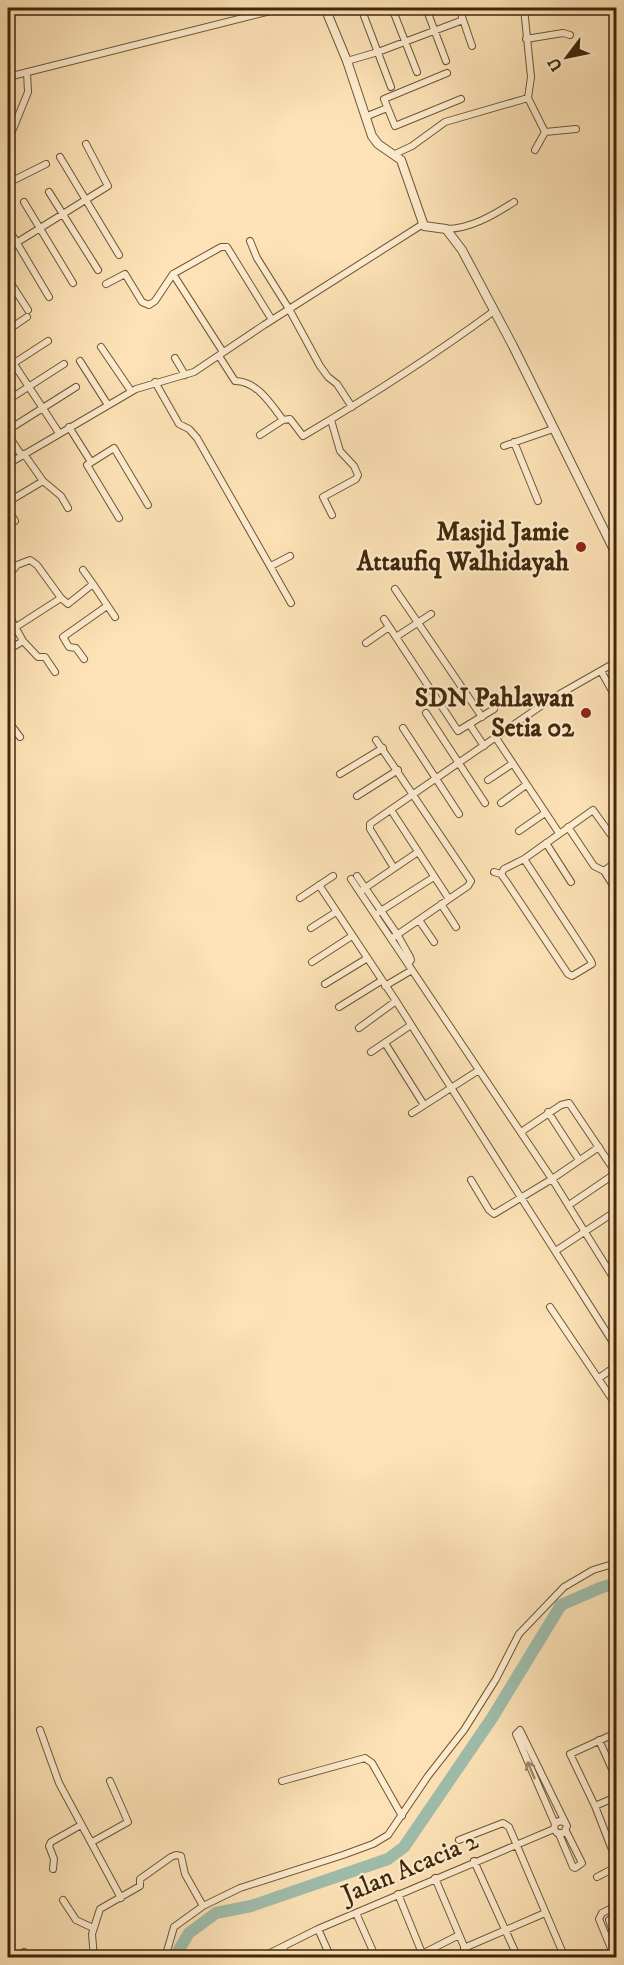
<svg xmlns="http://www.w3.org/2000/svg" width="624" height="1965" viewBox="0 0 624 1965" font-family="'IM FELL DW Pica',serif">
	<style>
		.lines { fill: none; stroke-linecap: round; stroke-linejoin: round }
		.river { stroke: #9fbead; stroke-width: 12 }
		.minor-casing { stroke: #6f5635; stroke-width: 8 }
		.tertiary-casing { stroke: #6f5635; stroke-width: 10 }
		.minor { stroke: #feedd0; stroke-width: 6 }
		.tertiary { stroke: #feedd0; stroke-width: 8 }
		.oneway { stroke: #9f8a6d }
		.poi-dot { fill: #8f2418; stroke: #feedd0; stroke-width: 2 }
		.labels { text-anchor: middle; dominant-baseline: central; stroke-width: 4.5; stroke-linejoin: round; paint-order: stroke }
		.poi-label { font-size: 26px; font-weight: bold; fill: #40270a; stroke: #feedd0; text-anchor: end }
		.street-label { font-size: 26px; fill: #40270a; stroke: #feedd0 }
	</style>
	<rect width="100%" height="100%" fill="#fde3b7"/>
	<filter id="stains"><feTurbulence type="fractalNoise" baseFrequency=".00333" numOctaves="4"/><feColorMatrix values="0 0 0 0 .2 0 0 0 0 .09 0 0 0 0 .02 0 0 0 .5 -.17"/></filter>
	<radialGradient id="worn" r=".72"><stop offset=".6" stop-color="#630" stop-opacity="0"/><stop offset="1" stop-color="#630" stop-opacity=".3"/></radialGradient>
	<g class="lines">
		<!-- river -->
		<path class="river" d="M174,1958L189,1933L216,1913L251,1906L388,1859L404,1847L492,1718L561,1605L600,1588L616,1583"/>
		<!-- minor casing -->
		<g class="minor-casing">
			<path id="minor" d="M361,8L391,87
				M392,8L417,72
				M426,8L446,61
				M459,8L472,46
				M524,8L531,77L528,98
				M526,39L563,33L570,35
				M347,61L378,52L463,20
				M447,73L384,99L395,126L461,99
				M8,77L282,8
				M365,117L387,108
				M8,132H11L13,129L28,92L27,72
				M545,132L576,129
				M395,154L412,146L445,122L528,98L545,132L535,150
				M60,157L119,255
				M8,183L46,164
				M49,192L98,270
				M24,202L73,283
				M8,228L49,297
				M446,229C470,229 494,215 514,202
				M250,241L257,258L289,309L320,366L328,377L337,384L352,407
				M8,248L108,186L86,144
				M8,279L28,310
				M106,284L125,274L142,302L149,305L155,301L173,274
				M8,330L27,317
				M101,347L131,391
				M223,352L173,274L221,247H227L272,320
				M8,355L59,433
				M219,356L235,381C257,381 271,404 283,420L290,419L303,436C369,397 433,356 494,311
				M175,358L185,375
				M80,361L108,405
				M8,367L48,341
				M155,382L179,424L189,429L197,438L291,603
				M8,400L64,364
				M331,420L340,451L354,466L358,475L356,479L323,497L332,515
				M69,427L91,462
				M8,430L76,387
				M8,435L22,456
				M260,435L283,420
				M514,442L538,501
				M504,446L553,429
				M24,454L43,481L61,496L68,508
				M8,464L136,389L194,372L264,325L423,224
				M8,502L43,481
				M8,509L15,521
				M119,518L87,465L114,448L148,505
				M271,566L290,556
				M83,570L93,584
				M8,576L17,565L30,560L37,565L61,598L16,627
				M395,589L482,717
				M61,598L68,604L93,584L115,617
				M8,614L23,641L38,657H45L55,672
				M384,619L458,731L494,709
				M396,637L431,614
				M366,643L389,627
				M8,650L23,641
				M84,659L76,648L69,647L63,637L107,606
				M601,671L616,698
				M426,713L485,803
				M8,721L20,737
				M470,725L484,746
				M403,728L459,814
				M496,738L559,833
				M376,740L471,881L468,886L391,939
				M340,774L383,748
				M488,780L512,764
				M357,796L398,770
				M501,803L526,785
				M391,810L449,899
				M568,827L594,866L604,871L616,890
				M519,831L545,813
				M546,843L571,882
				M394,868L370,829V824L551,699L616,662
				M604,871L616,862
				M494,872L501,874L506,881L568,974L572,976L592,964L591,961L524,859
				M501,874L504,869L524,859L593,810L616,842
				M357,876L397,934L410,957L411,960L408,964
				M351,879L552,1179L616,1282
				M319,885L396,1001L616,1347
				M362,890L418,852
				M300,898L333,876
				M441,904L456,927
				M379,912L434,877
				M419,920L434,942
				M311,928L336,912
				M312,962L352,936
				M325,984L366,959
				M385,986L412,970
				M339,1007L381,981
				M359,1028L396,1001
				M385,1043L424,1105
				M371,1052L411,1025
				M548,1112L579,1160
				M412,1113L479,1070
				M521,1132L561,1105L569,1103L616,1173
				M471,1180L489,1210L494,1214L552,1179L599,1147
				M569,1205L616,1173
				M557,1250L616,1211
				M550,1307L616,1405
				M599,1378L616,1366
				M616,1693L614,1696L616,1702
				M40,1730L59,1783L121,1898
				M616,1733L570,1754L595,1806L616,1860
				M599,1740L616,1778
				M282,1781L365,1758L372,1763L402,1816
				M595,1806L616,1797
				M555,1824L516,1734L520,1730L567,1826L564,1833H557L554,1829L555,1824L559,1821L564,1822
				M559,1834L573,1867L575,1868L582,1863L566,1831
				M459,1840L503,1823L509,1827L565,1958
				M92,1842L128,1822L110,1781
				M474,1861L518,1958
				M53,1869L54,1859L49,1846L51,1842L81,1825
				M597,1877L616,1867
				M435,1878L469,1958
				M398,1894L424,1958
				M63,1900L76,1920L93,1928
				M356,1913L376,1958
				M616,1914L609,1920L616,1940
				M318,1929L331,1958
				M283,1947L287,1958
				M464,1948L545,1913
				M24,1952L28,1958
				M422,1954L459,1935
				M94,1958L92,1934L100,1909L140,1886V1879L171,1857L176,1855L181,1856L185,1874L203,1906
				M165,1958L174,1927L203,1906L240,1888L343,1855L373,1844L388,1835L428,1776L464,1730L496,1679L519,1634L564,1587L593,1570L616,1563
				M260,1958L318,1929L554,1829
				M615,1958L599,1919L602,1913L616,1906"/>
		</g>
		<!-- tertiary casing -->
		<g class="tertiary-casing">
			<path id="tertiary" d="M325,8L347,61L372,136L378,144L401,160L424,226L446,229L462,250L513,346L616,554"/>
		</g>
		<!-- minor -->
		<use href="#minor" class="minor"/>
		<!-- tertiary -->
		<use href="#tertiary" class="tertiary"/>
	</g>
	<!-- one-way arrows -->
	<defs><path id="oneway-shaft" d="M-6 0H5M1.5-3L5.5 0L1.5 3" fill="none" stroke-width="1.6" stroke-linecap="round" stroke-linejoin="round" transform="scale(1.5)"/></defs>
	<use class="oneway" href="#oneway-shaft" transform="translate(531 1770) rotate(-113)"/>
	<!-- markers -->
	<g class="poi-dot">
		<circle cx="581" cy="547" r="6"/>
		<circle cx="586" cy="713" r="6"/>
	</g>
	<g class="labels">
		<!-- poi labels -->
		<g class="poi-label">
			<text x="569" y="532">Masjid Jamie<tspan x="569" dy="30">Attaufiq Walhidayah</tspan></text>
			<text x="574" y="698">SDN Pahlawan<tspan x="574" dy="30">Setia 02</tspan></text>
		</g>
		<!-- street labels -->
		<g class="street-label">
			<text transform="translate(410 1868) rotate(-23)">Jalan Acacia 2</text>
		</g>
	</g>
	<!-- margin -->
	<rect width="624" height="1965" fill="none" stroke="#fde3b7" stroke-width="30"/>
	<rect x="9" y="9" width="606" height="1947" fill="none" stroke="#40270a" stroke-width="3"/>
	<rect x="15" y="15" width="594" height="1935" fill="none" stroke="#40270a" stroke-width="1.5"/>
	<!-- north arrow -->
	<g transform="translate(567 57) rotate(238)" stroke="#feedd0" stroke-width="4.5" paint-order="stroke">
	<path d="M0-4.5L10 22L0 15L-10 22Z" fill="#40270a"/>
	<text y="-9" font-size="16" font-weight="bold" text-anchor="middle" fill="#40270a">U</text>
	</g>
	<rect width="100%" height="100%" filter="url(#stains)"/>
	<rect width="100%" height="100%" fill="url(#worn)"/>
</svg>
